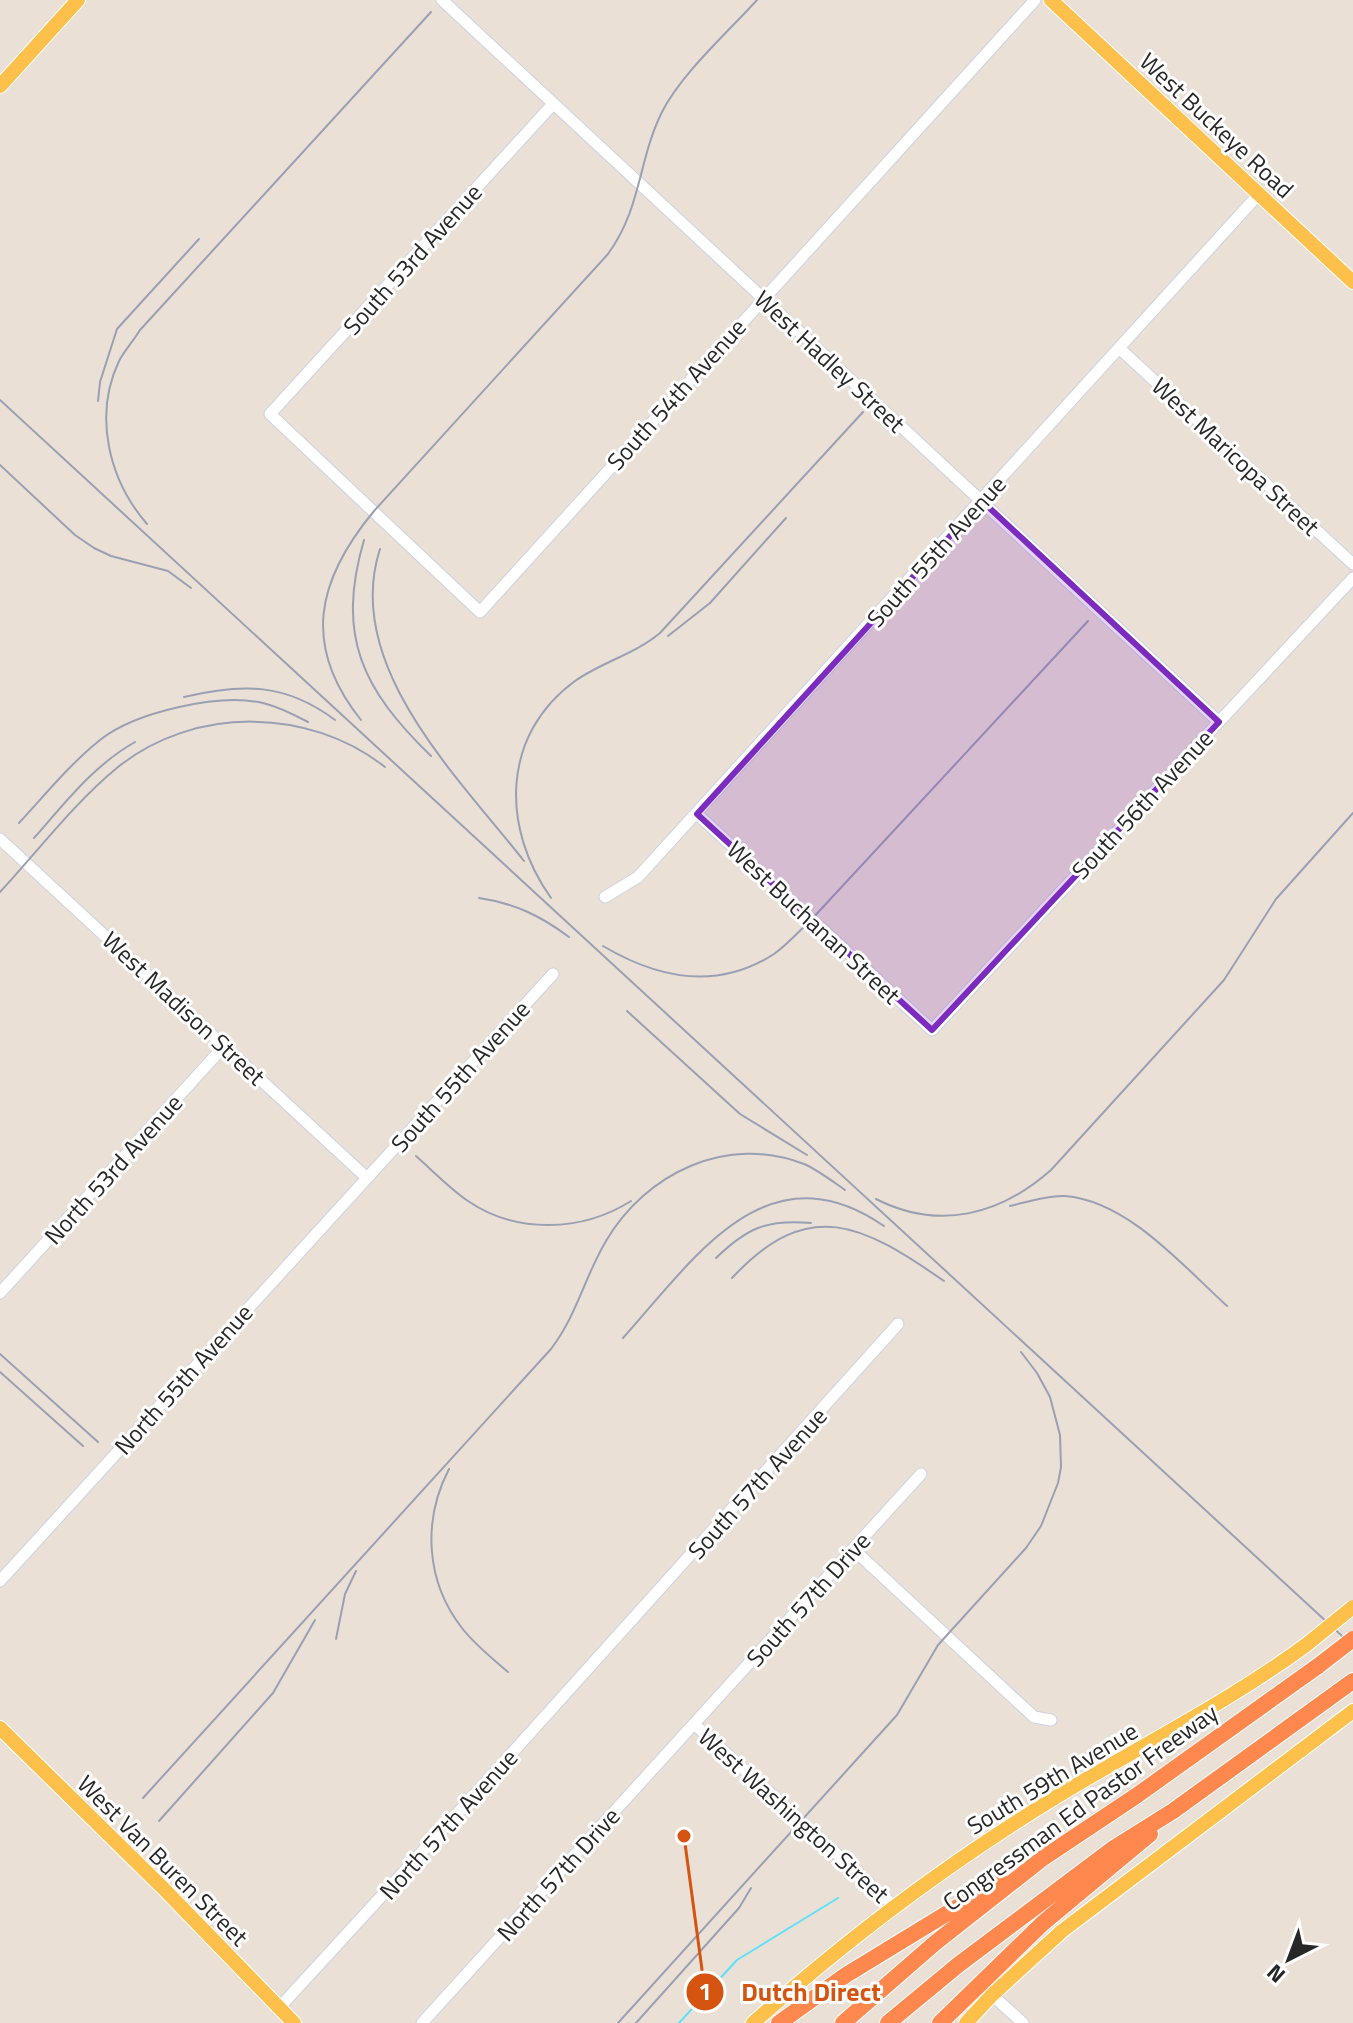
<svg xmlns="http://www.w3.org/2000/svg" width="1353" height="2023" viewBox="0 0 1353 2023" font-family="'Titillium Web',sans-serif">
	<style>
		.lines { fill: none; stroke-linecap: round; stroke-linejoin: round }
		.stream { stroke: #5ee0f8; stroke-width: 2 }
		.minor-casing { stroke: #ccd2e2; stroke-width: 13 }
		.major-casing { stroke: #fff; stroke-width: 16 }
		.highway-casing { stroke: #fff; stroke-width: 18 }
		.minor { stroke: #fff; stroke-width: 11 }
		.major { stroke: #fcc04b; stroke-width: 14 }
		.highway { stroke: #ff884e; stroke-width: 16 }
		.rail { stroke: #99a0b3; stroke-width: 2 }
		.major-bridge-casing { stroke: #fff; stroke-width: 16; stroke-linecap: butt }
		.highway-bridge-casing { stroke: #fff; stroke-width: 18; stroke-linecap: butt }
		.major-bridge { stroke: #fcc04b; stroke-width: 14 }
		.highway-bridge { stroke: #ff884e; stroke-width: 16 }
		.marked { fill: #7b2cbf; fill-opacity: 0.2; stroke: #7b2cbf; stroke-width: 6; stroke-linejoin: round }
		.labels { text-anchor: middle; dominant-baseline: central; stroke-width: 6; stroke-linejoin: round; paint-order: stroke }
		.street-label { font-size: 24px; fill: #272727; stroke: #fff }
		.leader { fill: none; stroke: #d5540f; stroke-width: 3 }
		.callout-dot { fill: #d5540f; stroke: #fff; stroke-width: 3 }
		.mark-label { font-size: 24px; text-anchor: middle; font-weight: bold; fill: #fff }
		.callout-label { font-size: 26px; text-anchor: middle; font-weight: bold; fill: #d5540f; stroke: #fff; stroke-width: 6; stroke-linejoin: round; paint-order: stroke }
	</style>
	<rect width="100%" height="100%" fill="#ebe0d6"/>
	<g class="lines">
		<!-- stream -->
		<path class="stream" d="M679,2023L737,1960L838,1898"/>
		<!-- minor casing -->
		<g class="minor-casing">
			<path id="minor" d="M442,0L1219,722
				M553,104L270,414L480,612L1035,0
				M1119,348L1353,564
				M697,814L932,1030L1353,578
				M0,839L367,1178
				M605,897L638,877L1258,195
				M0,1293L225,1045
				M853,1549L1034,1717L1051,1720
				M0,1581L553,974
				M694,1724L894,1906
				M992,1995L1023,2023
				M279,2008L477,1792L898,1324
				M422,2023L921,1474"/>
		</g>
		<!-- major casing -->
		<g class="major-casing">
			<path id="major" d="M1051,0L1353,282
				M0,86L78,0
				M0,1728L163,1888L294,2023
				M753,2023C847,1939 948,1863 1056,1797C1140,1746 1227,1703 1306,1645
				M966,2023L992,1995L1062,1931L1353,1711"/>
		</g>
		<!-- highway casing -->
		<g class="highway-casing">
			<path id="highway" d="M779,2023L846,1975L1000,1881
				M843,2023L935,1943L1043,1858L1136,1796L1318,1666
				M888,2023L958,1965L1114,1848L1173,1811L1353,1681
				M940,2023L1043,1923L1150,1834"/>
		</g>
		<!-- minor -->
		<use href="#minor" class="minor"/>
		<!-- major -->
		<use href="#major" class="major"/>
		<!-- highway -->
		<use href="#highway" class="highway"/>
		<!-- rail -->
		<path class="rail" d="M0,400L1353,1646
			M98,401L100,382L117,329L199,239
			M0,465L75,535L94,548L111,556L168,571L191,588
			M147,524C109,480 93,416 119,361C125,350 134,340 140,330L431,12
			M364,540C336,636 362,689 431,756
			M380,549C342,665 459,778 524,861
			M668,636L710,603L786,518
			M184,697C242,683 286,683 335,720
			M361,720C302,646 316,581 374,511L608,254C642,207 638,160 662,112C681,74 728,32 757,0
			M19,823C45,795 70,764 100,740C135,712 219,693 263,703C279,707 293,714 308,722
			M34,838C65,803 94,765 135,742
			M0,892C38,851 74,803 118,767C194,706 309,707 385,767
			M479,898C514,903 541,916 569,937
			M551,898C501,828 501,735 575,681C602,662 635,654 660,633L863,412
			M603,946C657,978 717,991 774,954C788,944 799,931 811,920L1088,621
			M627,1011L740,1114L807,1155
			M416,1156C433,1171 449,1188 468,1201C516,1234 582,1232 631,1201
			M876,1199C939,1231 1000,1215 1051,1170L1224,980L1276,899L1353,813
			M1010,1206C1027,1202 1048,1195 1065,1196C1128,1201 1183,1266 1227,1306
			M716,1258C747,1228 767,1219 811,1223
			M732,1278C809,1195 863,1225 944,1281
			M623,1338C694,1259 767,1145 884,1226
			M0,1354L98,1442
			M0,1372L83,1446
			M449,1469C422,1521 426,1582 462,1628C475,1645 492,1658 508,1672
			M336,1639L345,1594L356,1571
			M143,1798L551,1349C578,1313 584,1278 606,1241C646,1173 727,1134 804,1164C818,1170 832,1181 845,1190
			M159,1821L273,1693L315,1620
			M618,2023L897,1715L938,1645L1026,1548L1041,1526L1058,1483L1061,1467L1060,1435L1050,1397L1037,1373L1021,1352
			M636,2023L739,1908L751,1888"/>
		<!-- major-bridge casing -->
		<g class="major-bridge-casing">
			<path id="major-bridge" d="M1306,1645L1353,1607"/>
		</g>
		<!-- highway-bridge casing -->
		<g class="highway-bridge-casing">
			<path id="highway-bridge" d="M1318,1666L1353,1639"/>
		</g>
		<!-- major-bridge -->
		<use href="#major-bridge" class="major-bridge"/>
		<!-- highway-bridge -->
		<use href="#highway-bridge" class="highway-bridge"/>
	</g>
	<!-- marked area -->
	<path class="marked" d="M982,501L1219,722L932,1030L697,814Z"/>
	<g class="labels">
		<!-- street labels -->
		<g class="street-label">
			<text transform="translate(1217 125) rotate(43)">West Buckeye Road</text>
			<text transform="translate(412 259) rotate(-48)">South 53rd Avenue</text>
			<text transform="translate(830 361) rotate(43)">West Hadley Street</text>
			<text transform="translate(676 394) rotate(-48)">South 54th Avenue</text>
			<text transform="translate(1236 456) rotate(43)">West Maricopa Street</text>
			<text transform="translate(936 551) rotate(-48)">South 55th Avenue</text>
			<text transform="translate(1142 804) rotate(-47)">South 56th Avenue</text>
			<text transform="translate(814 922) rotate(43)">West Buchanan Street</text>
			<text transform="translate(184 1008) rotate(43)">West Madison Street</text>
			<text transform="translate(460 1076) rotate(-48)">South 55th Avenue</text>
			<text transform="translate(113 1169) rotate(-48)">North 53rd Avenue</text>
			<text transform="translate(183 1379) rotate(-48)">North 55th Avenue</text>
			<text transform="translate(757 1483) rotate(-48)">South 57th Avenue</text>
			<text transform="translate(808 1599) rotate(-48)">South 57th Drive</text>
			<text transform="translate(1052 1778) rotate(-31)">South 59th Avenue</text>
			<text transform="translate(1080 1807) rotate(-36)">Congressman Ed Pastor Freeway</text>
			<text transform="translate(794 1815) rotate(42)">West Washington Street</text>
			<text transform="translate(448 1824) rotate(-48)">North 57th Avenue</text>
			<text transform="translate(163 1860) rotate(45)">West Van Buren Street</text>
			<text transform="translate(558 1874) rotate(-48)">North 57th Drive</text>
		</g>
	</g>
	<!-- callouts -->
	<path class="leader" d="M684 1836L705 1992"/>
	<g class="callout-dot">
		<circle cx="684" cy="1836" r="8"/>
		<circle cx="705" cy="1992" r="20"/>
	</g>
	<g class="mark-label">
		<text x="705" y="2000">1</text>
	</g>
	<g class="callout-label">
		<text x="811" y="2001">Dutch Direct</text>
	</g>
	<!-- north arrow -->
	<g transform="translate(1289 1959) rotate(222)" stroke="#ffffff" stroke-width="6" paint-order="stroke">
	<path d="M0-6L14 30L0 20L-14 30Z" fill="#272727"/>
	<text y="-12" font-size="22" font-weight="bold" text-anchor="middle" fill="#272727">N</text>
	</g>
</svg>
